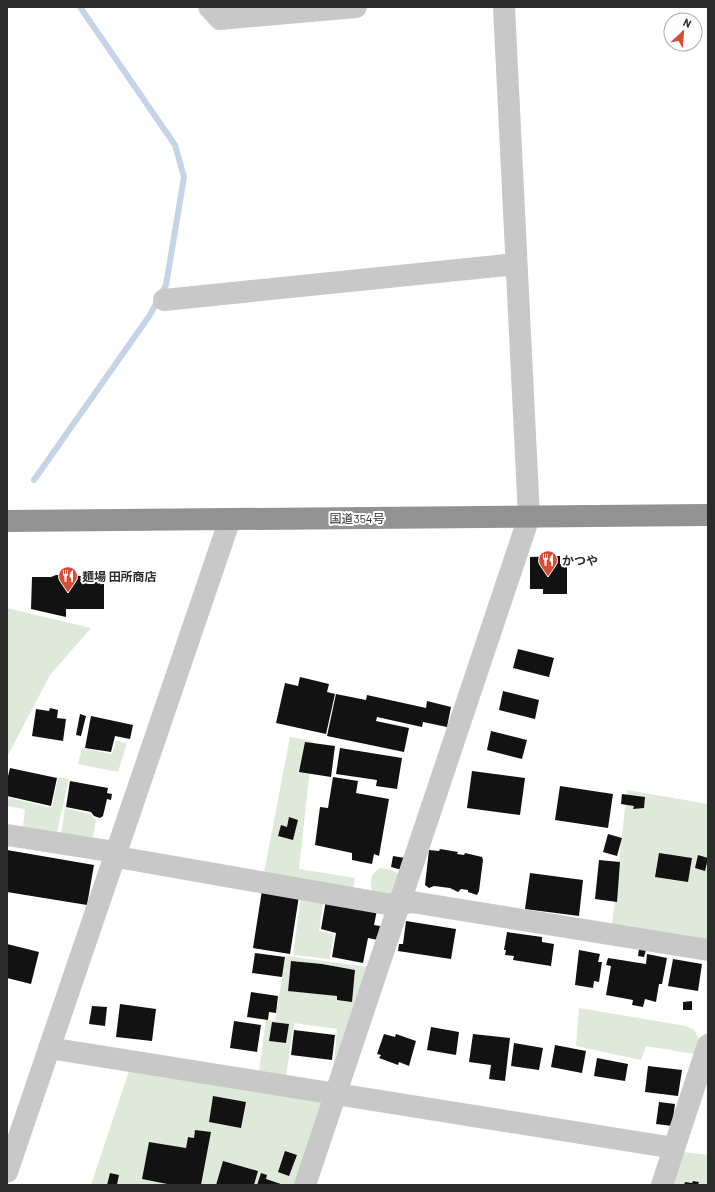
<svg xmlns="http://www.w3.org/2000/svg" width="715" height="1192" viewBox="0 0 715 1192" font-family="Barlow,'Noto Sans JP',sans-serif">
	<style>
		.green { fill: #dee9d9; fill-rule: evenodd }
		.lines { fill: none; stroke-linecap: round; stroke-linejoin: round }
		.stream { stroke: #c6d4e8; stroke-width: 6 }
		.building { fill: #121212 }
		.minor { stroke: #c8c8c8; stroke-width: 22 }
		.highway { stroke: #929292; stroke-width: 22 }
		.labels { text-anchor: middle; dominant-baseline: central; stroke-width: 4; stroke-linejoin: round; paint-order: stroke }
		.street-label { font-size: 12px; fill: #2b2b2b; stroke: #fff }
		.poi-label { font-size: 12px; font-weight: bold; fill: #2b2b2b; stroke: #fff; text-anchor: start }
	</style>
	<rect width="100%" height="100%" fill="#fff"/>
	<!-- green -->
	<path class="green" d="M7,608L91,628L50,675L7,757Z
		M290,737L313,741L299,869L355,878L353,889L264,873Z
		M116,741L127,743L118,772L78,764L82,748L112,754Z
		M58,777L69,779L57,832L23,827L25,809L7,806V797L52,808Z
		M627,790L708,804V942L612,925Z
		M65,808L90,814L96,820L93,837L61,834Z
		M380,868L388,869L400,874L390,897L372,892C370,881 370,874 380,868Z
		M301,895L324,899L319,931L334,934L330,959L293,955Z
		M286,956L369,967L339,1063L334,1062L337,1029L294,1023L286,1076L259,1071L266,1020L282,1021L275,1020ZM291,961L322,964L355,970L352,1002L337,1000V996L288,990ZM272,1022L289,1024L286,1043L269,1041Z
		M579,1008L686,1026L694,1030L699,1039L694,1054L646,1046L641,1060L576,1046Z
		M129,1071L327,1097L296,1185H285L266,1179L267,1175L262,1173L257,1185H254L258,1171L223,1161L216,1185H201L211,1133L195,1130L194,1138L188,1137L186,1148L149,1142L142,1179L172,1185H117L119,1175L110,1173L107,1185H91ZM213,1096L245,1102L241,1127L209,1122Z
		M683,1152L708,1155V1185H698L699,1182L693,1181L692,1183L685,1182L684,1185H671Z"/>
	<g class="lines">
		<!-- stream -->
		<path class="stream" d="M34,480L150,315L166,285L184,177L175,145L80,7"/>
	</g>
	<!-- building -->
	<path class="building" d="M560,556V564H567V594H543V589H530V557Z
		M83,570L94,571L95,577H104V609H66V617L31,609L32,577H51L56,575L83,576Z
		M518,649L554,658L549,677L513,668Z
		M300,677L329,684L327,692L335,694L326,734L276,723L285,683L298,686Z
		M503,691L539,700L535,719L499,710Z
		M336,694L366,700L367,695L426,708L427,701L451,707L447,727L423,722L422,727L377,717L376,721L409,728L404,752L327,736Z
		M50,708L58,710L57,718L66,719L63,741L32,736L36,709L49,711Z
		M80,714L86,716L81,736L76,735Z
		M91,716L133,725L130,739L115,736L111,752L85,748Z
		M491,731L527,740L522,759L487,750Z
		M305,742L335,746L331,777L299,772Z
		M340,748L402,758L397,789L376,786L377,780L336,774Z
		M10,768L57,778L51,806L7,796V780Z
		M472,771L525,778L520,815L467,808Z
		M333,777L358,781L356,793L389,799L379,856L374,854L372,864L352,860V853L315,845L320,807L328,808Z
		M70,781L108,788L107,793L112,794L111,800L107,799L103,816L100,818L94,816L91,812L66,807Z
		M560,786L613,794L608,828L555,820Z
		M622,794L645,797L644,808L633,809L634,806L621,804Z
		M289,817L298,820L293,840L278,836L281,825L287,827Z
		M608,834L622,838L617,856L603,852Z
		M440,849L458,852L457,854L464,855L465,853L482,857L483,860L479,891L477,895L468,892V890L461,889L458,892L450,888L434,886L429,888L425,885L429,850L439,851Z
		M7,850L94,865L87,905L7,892Z
		M659,853L692,858L688,882L655,877Z
		M698,855L708,858L705,871L695,868Z
		M393,856L405,858L402,870L391,867Z
		M599,860L620,862L617,902L595,899Z
		M530,873L583,880L579,916L525,909Z
		M262,890L299,896L290,954L253,948Z
		M326,900L377,910L374,925L380,926L378,940L368,938L363,963L332,957L336,933L321,929Z
		M406,921L456,929L451,959L398,951L399,944H403Z
		M507,932L542,937V942L554,944L551,966L513,960L514,956L505,955L506,950H504Z
		M7,944L39,952L31,984L7,978Z
		M639,949L646,950L644,957L638,956Z
		M579,950L600,954L598,962H602L599,982L594,981L593,988L575,985Z
		M255,953L285,957L282,977L252,973Z
		M647,954L667,958L662,984H659L656,1002L645,999L643,1007L632,1005L633,1000L606,995L611,966L606,965L608,958L646,964Z
		M673,959L702,964L698,991L668,986Z
		M291,961L322,964L355,970L352,1002L337,1000V996L288,991Z
		M251,992L278,996L276,1013L269,1012L268,1020L247,1017Z
		M692,1001V1010H683V1002Z
		M120,1004L156,1009L152,1041L116,1037Z
		M92,1006L107,1007L105,1026L89,1024Z
		M234,1021L261,1025L257,1052L230,1048Z
		M272,1022L289,1024L286,1043L269,1041Z
		M431,1027L459,1032L456,1055L427,1050Z
		M294,1030L335,1035L332,1060L291,1055Z
		M384,1034L395,1037L396,1034L416,1041L409,1066L399,1062L398,1065L379,1058L381,1055L377,1054Z
		M473,1034L510,1038L505,1081L489,1079L491,1065L469,1062Z
		M514,1043L543,1048L539,1070L511,1066Z
		M555,1045L586,1051L582,1073L551,1067Z
		M597,1058L628,1064L625,1081L594,1076Z
		M648,1066L682,1070L678,1096L645,1092Z
		M213,1096L246,1102L241,1128L209,1122Z
		M659,1102L675,1104L672,1126L656,1124Z
		M195,1130L211,1132L201,1185H172L142,1179L149,1142L186,1148L188,1137L194,1138Z
		M285,1151L297,1155L289,1176L278,1172Z
		M223,1161L258,1171L254,1185H216Z
		M110,1173L119,1175L117,1185H107Z
		M261,1173L267,1175L266,1179L284,1185H257Z
		M693,1181L699,1182L698,1185H684L685,1182L692,1183Z"/>
	<g class="lines">
		<!-- minor -->
		<path class="minor" d="M209,7L220,19L356,7
			M164,300L516,264
			M7,835L109,851L123,858L392,905L412,902L708,950
			M49,1048L674,1148
			M7,1172L230,519
			M305,1185L529,517L504,7
			M662,1185L708,1045"/>
		<!-- highway -->
		<path class="highway" d="M7,521L708,515"/>
	</g>
	<!-- icons -->
	<defs>
		<g id="restaurant-pin" transform="scale(1)"><path d="M0 17L-7.5 6A9.5 9.5 0 1 1 7.5 6Z" fill="#d84d37" stroke="#fff"/><path d="M-5-6h1v4h1v-4h1v4h1v-4h1v5L-1.5 .5V6h-2V.5L-5-1ZM5-6V6H3V1.5H1.5Q1.5-4 5-6Z" fill="#fff"/></g>
	</defs>
	<g fill-rule="evenodd">
		<use href="#restaurant-pin" x="548" y="560"/>
		<use href="#restaurant-pin" x="68" y="576"/>
	</g>
	<g class="labels">
		<!-- street labels -->
		<g class="street-label">
			<text x="357" y="518">国道354号</text>
		</g>
		<!-- poi labels -->
		<g class="poi-label">
			<text x="562" y="560">かつや</text>
			<text x="82" y="576">麺場 田所商店</text>
		</g>
	</g>
	<!-- border -->
	<rect width="715" height="1192" fill="none" stroke="#2b2b2b" stroke-width="16"/>
	<!-- north arrow -->
	<g transform="translate(683 32) rotate(26)"><circle r="19" fill="#ffffff" stroke="#aaaaaa"/>
	<path d="M0-3L7 15L0 10L-7 15Z" fill="#d84d37"/>
	<text y="-6" font-size="11" font-weight="bold" text-anchor="middle" fill="#2b2b2b">N</text>
	</g>
</svg>
